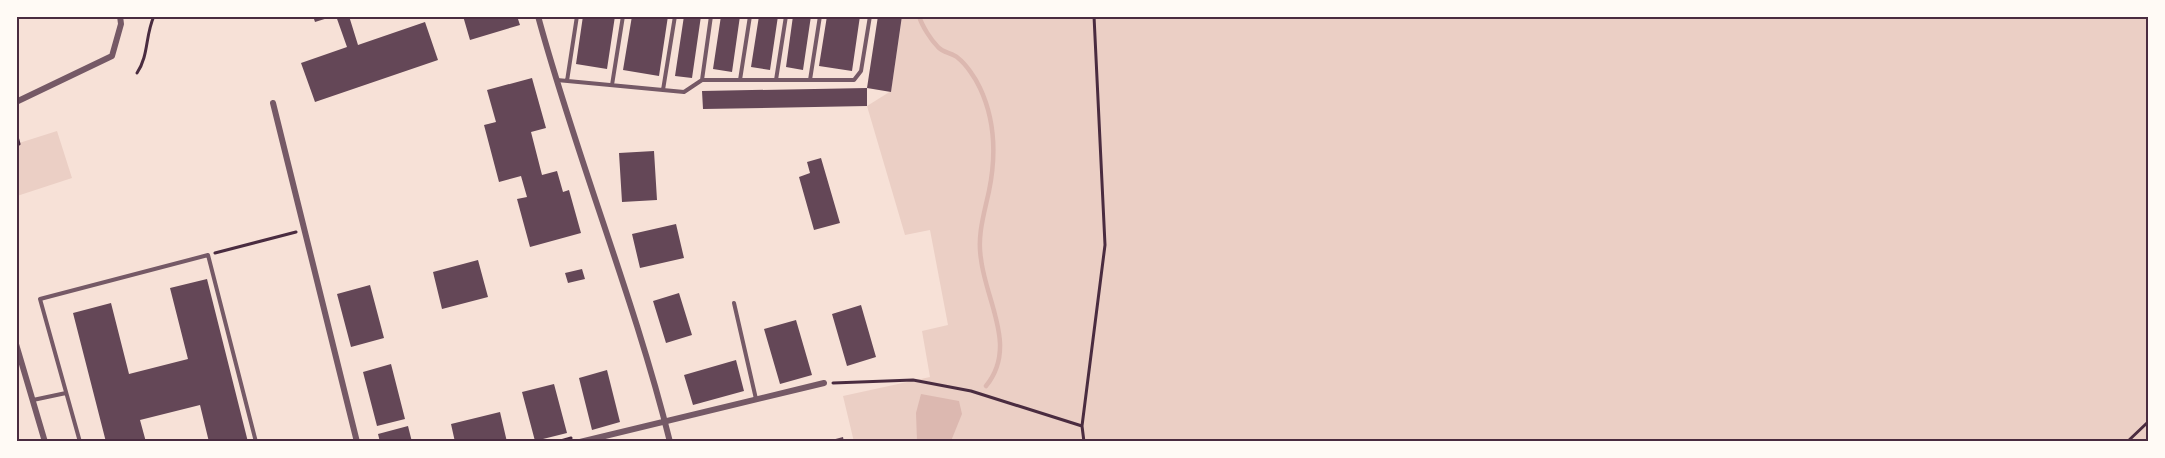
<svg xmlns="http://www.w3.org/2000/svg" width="2165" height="458" viewBox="0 0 2165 458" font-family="Ubuntu,sans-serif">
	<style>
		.green { fill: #ebcfc5 }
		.water { fill: #dcb8b0 }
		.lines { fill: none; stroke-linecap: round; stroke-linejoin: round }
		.stream { stroke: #dcb8b0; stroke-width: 4.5 }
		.building { fill: #644757 }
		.path { stroke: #4a2c40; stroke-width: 3 }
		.service { stroke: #755966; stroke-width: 4 }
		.minor { stroke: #755966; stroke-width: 6 }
		.neatline { fill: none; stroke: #4a2c40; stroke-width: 2 }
	</style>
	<rect width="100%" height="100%" fill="#f7e1d7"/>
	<!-- green -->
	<path class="green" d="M902,17H2148V441L854,442L843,396L930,377L922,331L948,325L930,230L905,235L867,106L891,91Z
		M57,131L72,178L17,196L16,144Z"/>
	<!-- water -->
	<path class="water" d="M921,394L959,401L962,414L951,441H917L916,413Z"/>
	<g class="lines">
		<!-- stream -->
		<path class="stream" d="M919,16C922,26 931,40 938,47C943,53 953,53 958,58C966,64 976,79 980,88C995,120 996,157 989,191C984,214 977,236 981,259C986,302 1018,347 986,386"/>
	</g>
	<!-- building -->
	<path class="building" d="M313,16H331V17L315,22Z
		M336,16H349L358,45L425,22L438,60L315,102L301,63L347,47Z
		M463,16H517L520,25L470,40Z
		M583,16H615L607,69L576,64Z
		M632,16H668L659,76L623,70Z
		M684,16H701L692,78L675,76Z
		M721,16H740L732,72L713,69Z
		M759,16H778L770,70L751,67Z
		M793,16H811L803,70L786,67Z
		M827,16H860L852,71L819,66Z
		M878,16H902L891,92L867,88Z
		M532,78L546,128L531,132L542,175L557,171L563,192L569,190L581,233L530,247L517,199L527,197L521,176L499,182L484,125L496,122L487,90Z
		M867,88V106L703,109L702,91Z
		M654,151L657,200L622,202L619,153Z
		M821,158L840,223L814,230L799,177L810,173L807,162Z
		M676,224L684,258L640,268L632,234Z
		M478,260L488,297L442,309L433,272Z
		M582,269L585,279L568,283L565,273Z
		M207,279L248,442H209L200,405L140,420L146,442H106L73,313L111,303L129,374L188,359L170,288Z
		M370,285L384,338L351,347L337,294Z
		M679,293L692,335L666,343L653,301Z
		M861,305L876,357L847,366L832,314Z
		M796,320L812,375L780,384L764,329Z
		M736,360L744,391L693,405L684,375Z
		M391,364L405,419L377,426L363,372Z
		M607,370L620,422L592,430L579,378Z
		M554,384L567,433L535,441L522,392Z
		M500,412L507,442H455L451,424Z
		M408,426L412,442H380L378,434Z
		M843,437L844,442H828V441Z"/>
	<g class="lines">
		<!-- path -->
		<path class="path" d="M137,73C149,55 145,36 154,16
			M16,133L19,144
			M215,253L296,232
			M833,383L913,380L971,391L1082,426L1084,442
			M1082,426L1105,245L1094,16
			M557,442L571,438
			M2127,442L2148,422"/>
		<!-- service -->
		<path class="service" d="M557,80L684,92L702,80H854L861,71L870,16
			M702,80L711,16
			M740,80L750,16
			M776,80L786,16
			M810,80L820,16
			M567,81L577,16
			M612,85L623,16
			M663,90L675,16
			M734,303L756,399
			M33,400L66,393
			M80,442L40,299L208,255L256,442"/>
		<!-- minor -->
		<path class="minor" d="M538,16C577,160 634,297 670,442
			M16,102L112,56L121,24L120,16
			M273,103L357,442
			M16,344L45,442
			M580,442L824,383"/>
	</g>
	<!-- border -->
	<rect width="2165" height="458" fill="none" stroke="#fffaf5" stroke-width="36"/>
	<rect x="18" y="18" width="2129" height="422" class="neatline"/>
</svg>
